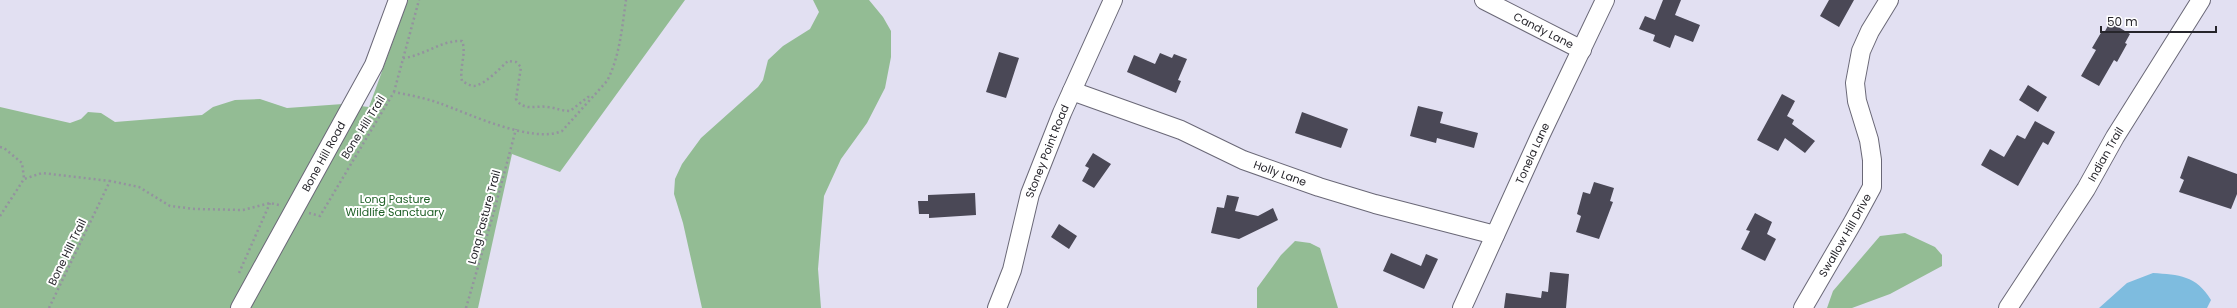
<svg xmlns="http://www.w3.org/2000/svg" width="2237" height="308" viewBox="0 0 2237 308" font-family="Poppins,sans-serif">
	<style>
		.green { fill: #93bc94 }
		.water { fill: #7ebcdf }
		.building { fill: #4a4856 }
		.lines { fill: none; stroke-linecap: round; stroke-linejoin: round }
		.street-casing { stroke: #6a6877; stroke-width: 20 }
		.path { stroke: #94929f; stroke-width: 2.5; stroke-dasharray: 2 3; stroke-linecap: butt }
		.street { stroke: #fff; stroke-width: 18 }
		.labels { text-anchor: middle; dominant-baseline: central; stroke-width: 4; stroke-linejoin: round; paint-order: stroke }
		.street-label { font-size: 11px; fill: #26252b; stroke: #fff }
		.park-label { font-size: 11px; fill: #206128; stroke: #fff }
	</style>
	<rect width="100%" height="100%" fill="#e2e0f2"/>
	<!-- green -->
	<path class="green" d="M408,0H685L560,172L512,154L478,308H0V107L70,123L81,119L88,112L101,113L115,122L202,115L213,107L235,100L260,99L287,108L343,104L369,107Z
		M813,0H869L883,17L891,31V57L885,88L867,123L841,159L824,196L818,269L821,308H702L683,223L674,194L675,179L682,164L701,138L758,87L763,80L768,60L783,46L810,29L819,12Z
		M1905,233L1935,247L1942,255V266L1890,294L1852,308H1827L1833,291L1880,236Z
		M1295,241L1310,243L1320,248L1338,308H1257V288L1281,255Z"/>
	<!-- water -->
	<path class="water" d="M2153,273C2179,275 2196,275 2211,300L2207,308H2099L2127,283Z"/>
	<!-- building -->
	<path class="building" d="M1663,0H1681L1675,15L1700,25L1693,42L1675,35L1670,48L1653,41L1655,35L1639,29L1645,16L1655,20Z
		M1829,0H1854L1839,27L1820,16Z
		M2110,22L2130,34L2125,43L2127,44L2117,62L2114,60L2099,86L2081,76L2096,50L2092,48L2102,31L2104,33Z
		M999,52L1019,58L1006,98L986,92Z
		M1160,53L1172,58L1174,54L1187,59L1178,80L1181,81L1176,93L1127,72L1134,55L1155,64Z
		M2028,85L2047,97L2038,112L2019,100Z
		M1782,94L1795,101L1787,116L1794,120L1792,124L1815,141L1805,153L1785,138L1778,151L1757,140Z
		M1418,106L1443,112L1440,123L1478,133L1474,148L1437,138L1436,143L1410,136Z
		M1302,112L1348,129L1341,148L1295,133Z
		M2035,121L2055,132L2048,145L2043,142L2018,186L1981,165L1990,149L2004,157L2017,135L2025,139Z
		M1093,153L1111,164L1094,188L1082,181L1089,168L1085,166Z
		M2188,156L2237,174V194L2231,209L2179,192L2184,180L2180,178Z
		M1594,182L1614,188L1610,201L1613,202L1599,239L1576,232L1581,216L1577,214L1583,192L1590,194Z
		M975,193L976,215L929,218V214H919L918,201H928V195Z
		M1227,195L1239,197L1235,211L1258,216L1273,208L1278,220L1239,239L1211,233L1217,207L1224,208Z
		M1755,213L1772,222L1767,234L1776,239L1765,261L1741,249L1750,231L1746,230Z
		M1059,224L1077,236L1069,249L1051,237Z
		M1391,253L1421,266L1426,254L1438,259L1424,289L1383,271Z
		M1550,272L1569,274L1566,308H1504L1506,293L1541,298L1542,291L1548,292Z"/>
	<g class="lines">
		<!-- street casing -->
		<g class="street-casing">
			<g id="street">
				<path id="s1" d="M1484,0L1582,50"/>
				<path id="s2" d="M1072,91L1181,130L1243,160L1319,187L1375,204L1495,235"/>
				<path id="s3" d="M240,308L374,65L398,0"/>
				<path id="s4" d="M997,308L1012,270L1030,194L1062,113L1113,0"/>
				<path id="s5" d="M1462,308L1541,134L1605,0"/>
				<path id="s6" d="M1803,308L1853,222L1872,187V160L1869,140L1857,101L1855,83L1861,51L1870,31L1889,0"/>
				<path id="s7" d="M2008,308L2086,189L2115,137L2201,0"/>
			</g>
		</g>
		<!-- path -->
		<path class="path" d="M403,58C424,56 441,40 462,41C467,53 459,67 462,81C466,83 470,86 474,86C486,84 499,69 508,61L516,62L521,67L516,99C524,112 536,105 548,107C556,108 562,111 570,111L588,97H592
			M394,92L419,0
			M0,147L4,148L22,163L24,178
			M309,213L320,216L394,92C409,95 425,98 439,103C470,114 532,144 562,131L607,81C620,56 622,27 626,0
			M0,216L24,179L42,173L110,181
			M239,273L270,203
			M49,308L110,181L139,187L170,206L195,209L243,210L270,203L279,205
			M466,308L493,215L516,129"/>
		<!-- street -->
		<use href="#street" class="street"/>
	</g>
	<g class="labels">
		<!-- street labels -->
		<g class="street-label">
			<text stroke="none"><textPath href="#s1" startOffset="67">Candy Lane</textPath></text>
			<text transform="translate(363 127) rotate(-58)">Bone Hill Trail</text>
			<text stroke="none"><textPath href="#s4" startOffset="165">Stoney Point Road</textPath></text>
			<text stroke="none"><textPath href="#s5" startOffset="170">Tonela Lane</textPath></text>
			<text stroke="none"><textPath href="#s7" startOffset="182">Indian Trail</textPath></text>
			<text stroke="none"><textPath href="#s3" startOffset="173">Bone Hill Road</textPath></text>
			<text stroke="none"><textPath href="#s2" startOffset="224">Holly Lane</textPath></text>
			<text transform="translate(484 217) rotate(-75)">Long Pasture Trail</text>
			<text stroke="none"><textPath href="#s6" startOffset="84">Swallow Hill Drive</textPath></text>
			<text transform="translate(67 252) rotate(-64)">Bone Hill Trail</text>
		</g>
		<!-- park labels -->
		<g class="park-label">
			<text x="395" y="199">Long Pasture<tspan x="395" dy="13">Wildlife Sanctuary</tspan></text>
		</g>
	</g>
	<!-- scale -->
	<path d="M2101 26v6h115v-6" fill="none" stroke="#26252b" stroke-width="2"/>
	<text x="2107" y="26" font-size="12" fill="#26252b" stroke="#ffffff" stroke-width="3" paint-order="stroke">50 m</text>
</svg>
